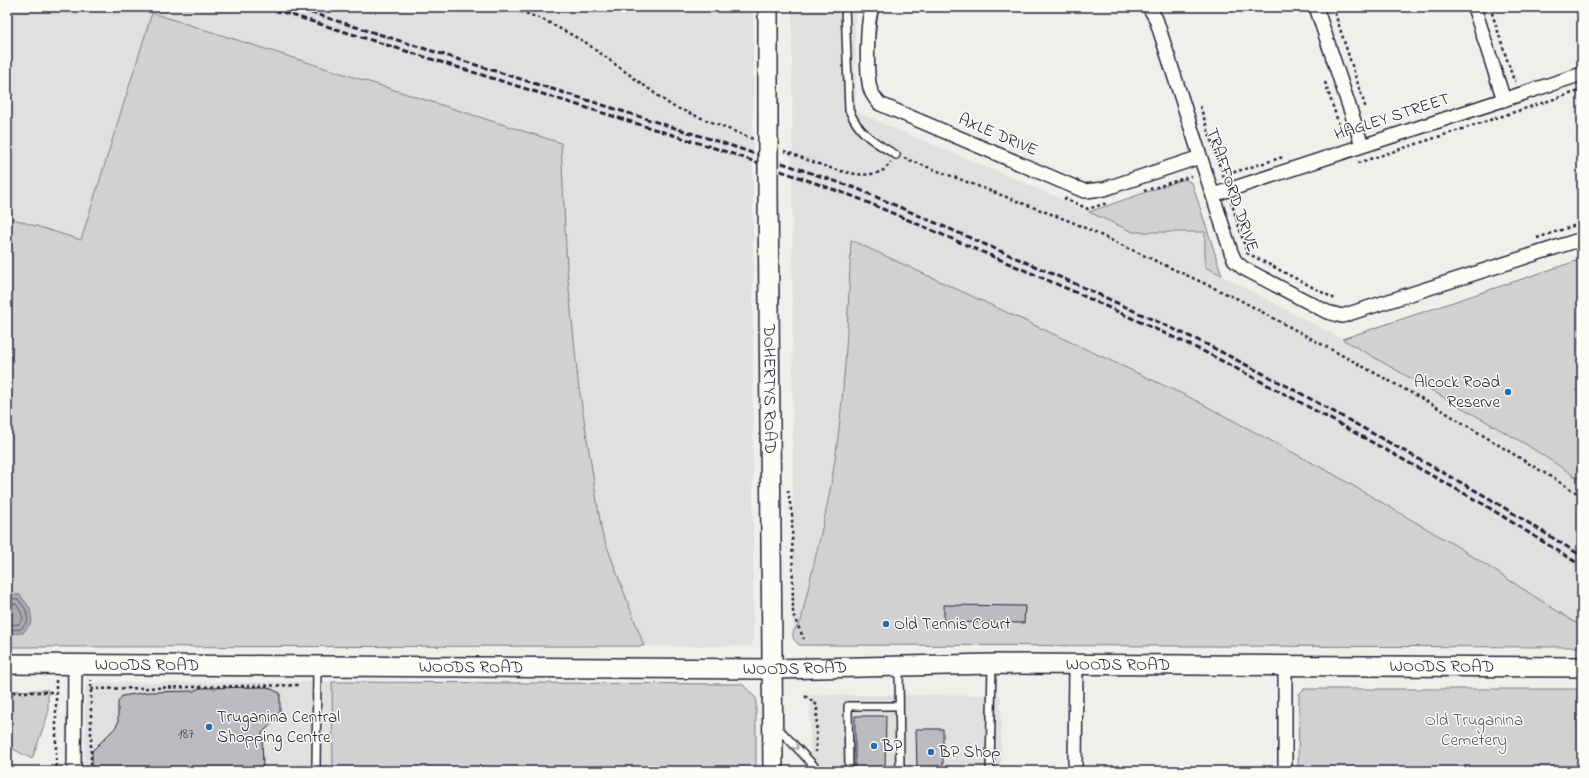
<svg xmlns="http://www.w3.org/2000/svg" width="1589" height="778" viewBox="0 0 1589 778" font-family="'Indie Flower',sans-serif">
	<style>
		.built { fill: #e0e0df }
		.green { fill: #d2d1d1; stroke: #7a7a86 }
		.water { fill: #a9a9b0; stroke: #737381 }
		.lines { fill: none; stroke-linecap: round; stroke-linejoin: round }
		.shore { stroke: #58586a; stroke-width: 1 }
		.building { fill: #bcbcc0; stroke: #22223b }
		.lane-casing { stroke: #22223b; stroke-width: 10 }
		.street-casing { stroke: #22223b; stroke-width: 16 }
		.secondary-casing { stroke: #22223b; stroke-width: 22 }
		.path { stroke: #22223b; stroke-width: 2.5; stroke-dasharray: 3 3; stroke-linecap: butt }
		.lane { stroke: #fdfcf7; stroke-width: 7 }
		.street { stroke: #fdfcf7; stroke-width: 13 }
		.secondary { stroke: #fdfcf7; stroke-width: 19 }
		.rail { stroke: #22223b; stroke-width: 3; stroke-dasharray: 6 3; stroke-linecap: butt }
		.secondary-bridge-casing { stroke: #22223b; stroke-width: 22; stroke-linecap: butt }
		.secondary-bridge { stroke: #fdfcf7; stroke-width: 19 }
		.oneway { stroke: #9a9aa2 }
		.poi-dot { fill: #1f6fb2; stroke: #fdfcf7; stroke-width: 1.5 }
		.labels { text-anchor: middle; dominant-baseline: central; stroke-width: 3; stroke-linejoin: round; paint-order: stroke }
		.number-label { font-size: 15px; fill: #48485c }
		.street-label { font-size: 17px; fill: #22223b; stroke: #fdfcf7 }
		.poi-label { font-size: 17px; fill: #22223b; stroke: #fdfcf7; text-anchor: start }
		.park-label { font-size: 17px; fill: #575768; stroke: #fdfcf7 }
	</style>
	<rect width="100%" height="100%" fill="#f0efec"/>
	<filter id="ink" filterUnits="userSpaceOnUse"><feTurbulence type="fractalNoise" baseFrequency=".025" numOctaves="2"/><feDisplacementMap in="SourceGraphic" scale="8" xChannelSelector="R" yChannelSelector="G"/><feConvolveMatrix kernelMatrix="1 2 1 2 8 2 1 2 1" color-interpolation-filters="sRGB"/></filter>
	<g filter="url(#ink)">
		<!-- built -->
		<path class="built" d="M7,7H753V646H644L602,533L578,381L567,269L152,14L81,240L7,217Z
			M792,7H855L856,112L1050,194L1133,232H1205V267L1342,339L1527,445L1582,481V627L1458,547L1205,406L851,240L846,363L832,480L801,621L793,632Z
			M332,682L333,771H84L86,683Z
			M810,695H1001V771H810Z"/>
		<!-- green -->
		<path class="green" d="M152,13L561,143L567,269L578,381L602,533L644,646L7,647V217L81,240Z
			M1184,179L1192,183L1222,275L1205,267V232H1133L1089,212Z
			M851,240L1191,398L1333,474L1458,547L1582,627V647L799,645L793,638V632L801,621C811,573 824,526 832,479C845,400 848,320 851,240Z
			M1582,259V481L1527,445L1342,339Z
			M332,682L742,684L756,698V771H333Z
			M1304,689H1578V704L1582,705V771H1298L1299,694Z
			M48,690V714L32,759L13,749L7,735V691Z"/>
		<!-- water -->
		<path class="water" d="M7,594L20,595L30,608L32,622L23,633L7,634Z"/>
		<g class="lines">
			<!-- shore -->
			<path class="shore" d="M7,598L18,599L26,610L28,621L21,629L7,630
				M7,603L16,604L21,612L23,619L19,624L7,625"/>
		</g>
		<!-- building -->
		<path class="building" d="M944,605L1025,606L1024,623L944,622Z
			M267,687L280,693V716L262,733L263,771H92V751L115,728L118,723V702L122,696L148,692L194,691L199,688Z
			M855,716H886L885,771H855Z
			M916,729H943V771H917Z"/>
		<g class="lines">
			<!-- lane casing -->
			<g class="lane-casing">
				<path id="lane" d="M845,7L849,110C859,134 874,142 896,155
					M899,667L900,771
					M776,726L819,771
					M316,771L317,667
					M849,771L848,706H899
					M990,771L992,664"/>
			</g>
			<!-- street casing -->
			<g class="street-casing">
				<path id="street" d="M873,7C866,17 866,79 871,91C873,96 876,100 880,104L1084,191L1104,189L1200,157
					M1149,7L1156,19L1231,252L1235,261L1243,268L1327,312L1342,316L1582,239
					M1316,7L1362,145
					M1474,7L1504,100
					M1213,195L1582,74
					M1285,665V771
					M74,771L75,664
					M1075,771L1076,664"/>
			</g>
			<!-- secondary casing -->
			<g class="secondary-casing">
				<g id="secondary">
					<path d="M768,135V7"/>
					<path id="s1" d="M768,191L773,771"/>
					<path id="s2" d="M7,664L774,669L992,664L1582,667"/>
				</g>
			</g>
			<!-- path -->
			<path class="path" d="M509,7L544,20L585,42L672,106L753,139
				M1333,7L1366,109
				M1490,7L1514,81H1516
				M1325,82L1343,137
				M1200,106L1224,179
				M784,151C808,159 862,186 885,169C887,167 889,164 891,162
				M904,158L1072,222L1240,300L1430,403L1582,496
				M1358,163L1582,90
				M1222,176L1283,157
				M1144,191L1191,176
				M1064,198L1088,209L1107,203
				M1231,201L1247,253L1337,300
				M1537,238L1582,223
				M788,490L792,515L793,615L804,639
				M56,680V771
				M91,689L299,685
				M7,692H56
				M805,696L817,705L816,752
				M91,771V680"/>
			<!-- lane -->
			<use href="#lane" class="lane"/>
			<!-- street -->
			<use href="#street" class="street"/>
			<!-- secondary -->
			<use href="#secondary" class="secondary"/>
			<!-- rail -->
			<path class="rail" d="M266,7L727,152L855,197L1075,292L1203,351L1296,400L1483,504L1582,566
				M293,7L729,145L858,189L1078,285L1206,344L1300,393L1487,497L1582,556"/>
			<!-- secondary-bridge casing -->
			<g class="secondary-bridge-casing">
				<path id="secondary-bridge" d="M768,135V191"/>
			</g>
			<!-- secondary-bridge -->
			<use href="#secondary-bridge" class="secondary-bridge"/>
		</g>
		<!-- one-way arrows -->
		<defs><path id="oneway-chevron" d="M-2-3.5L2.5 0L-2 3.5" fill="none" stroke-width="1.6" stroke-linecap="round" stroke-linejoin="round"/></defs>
		<use class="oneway" href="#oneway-chevron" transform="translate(796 747) rotate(47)"/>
	</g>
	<!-- markers -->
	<g class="poi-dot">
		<circle cx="1508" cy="392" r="4"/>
		<circle cx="886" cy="624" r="4"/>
		<circle cx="209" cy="727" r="4"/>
		<circle cx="874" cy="746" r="4"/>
		<circle cx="931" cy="752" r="4"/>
	</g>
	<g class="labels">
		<!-- number labels -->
		<g class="number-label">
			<text x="186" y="734">187</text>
		</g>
		<!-- street labels -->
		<g class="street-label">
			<text transform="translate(1392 117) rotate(-18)">HAGLEY STREET</text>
			<text transform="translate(998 135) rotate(23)">AXLE DRIVE</text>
			<text transform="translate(1232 190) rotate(71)">TRAFFORD DRIVE</text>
			<text stroke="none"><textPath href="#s1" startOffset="198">DOHERTYS ROAD</textPath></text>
			<text stroke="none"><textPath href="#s2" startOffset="1111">WOODS ROAD</textPath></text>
			<text stroke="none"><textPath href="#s2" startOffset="140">WOODS ROAD</textPath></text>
			<text stroke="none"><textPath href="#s2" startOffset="464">WOODS ROAD</textPath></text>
			<text stroke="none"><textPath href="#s2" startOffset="1435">WOODS ROAD</textPath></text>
			<text stroke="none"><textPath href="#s2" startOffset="788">WOODS ROAD</textPath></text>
		</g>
		<!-- poi labels -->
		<g class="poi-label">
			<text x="1500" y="382" text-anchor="end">Alcock Road<tspan x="1500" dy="20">Reserve</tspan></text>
			<text x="894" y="624">Old Tennis Court</text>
			<text x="217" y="717">Truganina Central<tspan x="217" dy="20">Shopping Centre</tspan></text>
			<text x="882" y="746">BP</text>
			<text x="939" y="752">BP Shop</text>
		</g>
		<!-- park labels -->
		<g class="park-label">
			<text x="1474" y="720">Old Truganina<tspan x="1474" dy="20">Cemetery</tspan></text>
		</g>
	</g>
	<!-- margin -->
	<rect width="1589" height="778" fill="none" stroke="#fdfcf7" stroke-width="24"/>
	<rect x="12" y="12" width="1565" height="754" fill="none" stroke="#22223b" stroke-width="1.5" filter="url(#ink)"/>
</svg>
